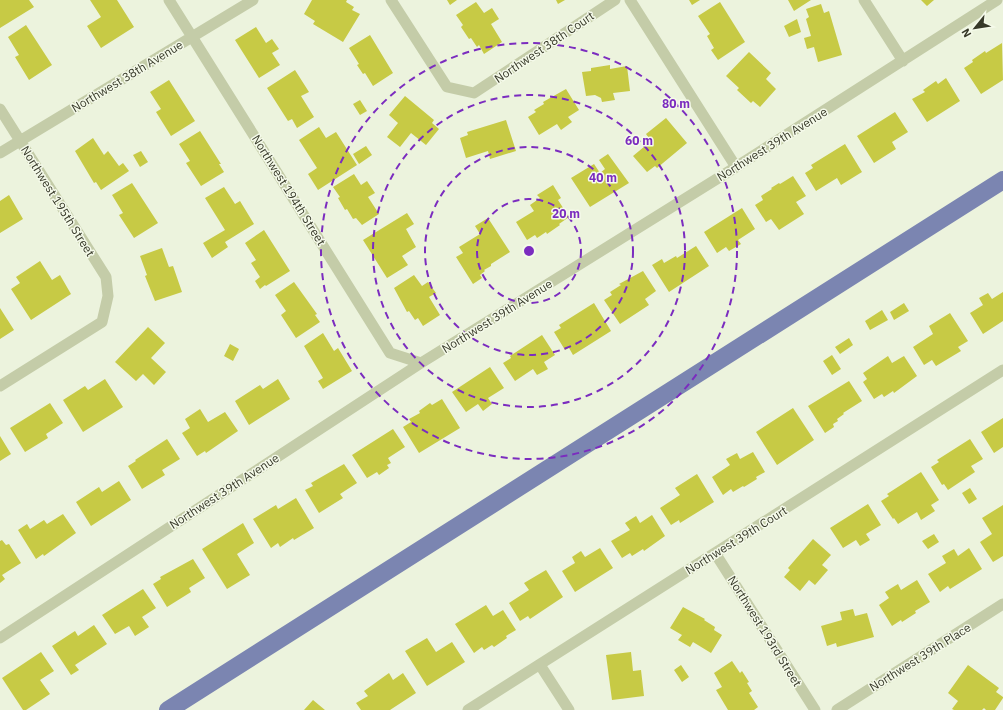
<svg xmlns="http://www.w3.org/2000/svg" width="1003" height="710" viewBox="0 0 1003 710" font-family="'IBM Plex Sans',sans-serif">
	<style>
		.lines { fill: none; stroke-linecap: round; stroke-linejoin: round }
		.canal { stroke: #7b85b1; stroke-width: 18 }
		.building { fill: #c7ca45 }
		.minor { stroke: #c4cca8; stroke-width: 11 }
		.ring { fill: none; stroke: #7b2cbf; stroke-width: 2; stroke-dasharray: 7 5 }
		.labels { text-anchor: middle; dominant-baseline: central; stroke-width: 3; stroke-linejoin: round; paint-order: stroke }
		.street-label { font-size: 12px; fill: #373929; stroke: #f5faea }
		.centre { fill: #7b2cbf; stroke: #f5faea; stroke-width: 2 }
		.ring-label { font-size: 12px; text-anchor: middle; font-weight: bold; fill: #7b2cbf; stroke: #f5faea; stroke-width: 3; stroke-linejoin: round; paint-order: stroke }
	</style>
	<rect width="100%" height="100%" fill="#ecf3dd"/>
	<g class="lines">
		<!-- canal -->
		<path class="canal" d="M168,710L1003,180"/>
	</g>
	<!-- building -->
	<path class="building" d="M0,0H29L34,7L0,28Z
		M90,0H117L134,27L101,48L87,26L101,17Z
		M312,0H347L346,2L354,7L352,10L360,14L343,42L313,24L315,21L304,14Z
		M447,0H457L450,5Z
		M556,0H565L558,4Z
		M689,0H700L692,5Z
		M788,0H811L794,11Z
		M921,0H934L927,6Z
		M476,2L484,13L492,8L499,19L491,24L502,42L484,54L479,45L477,47L471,38L469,39L461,27L463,25L456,15Z
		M720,2L745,42L718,60L711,50L714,48L707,36L710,34L698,16Z
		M821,4L824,13L829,11L842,55L818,62L814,47L807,49L804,38L811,36L806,19L809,17L806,9Z
		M797,19L801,32L789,37L784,26Z
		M26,25L52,65L29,80L15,57L19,55L8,37Z
		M256,27L266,43L272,39L279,49L272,53L280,65L259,78L235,40Z
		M370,35L393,73L373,86L365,73L363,74L357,65L359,64L349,48Z
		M1002,43L1003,80L981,94L964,68L973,62L972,60L985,51L986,53Z
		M749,52L771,73L766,79L776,89L760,107L753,101L751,103L737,90L739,88L726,76Z
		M610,65V69L627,66L630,91L613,93L615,100L602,102L601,98L595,95L586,96L582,72L591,71V68Z
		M295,70L309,92L301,96L314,117L297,128L292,119L288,121L267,88Z
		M946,78L960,101L927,122L912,99L925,92L923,90L936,81L938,84Z
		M169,80L195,121L171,136L156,112L161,109L150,92Z
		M566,89L579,110L568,117L572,122L561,130L557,124L539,135L528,117L536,112L534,110L544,104L543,102Z
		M405,96L434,120L432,123L439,129L426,145L411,133L400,147L387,137L398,123L389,115Z
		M360,100L367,111L360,115L353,104Z
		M895,112L908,132L892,142L896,149L874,163L857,136Z
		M666,118L687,143L657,168L655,166L647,172L633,156L651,141L646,134Z
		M506,120L516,151L490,159L488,151L466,158L460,138L468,135L467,132Z
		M319,127L326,138L336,132L357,165L318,190L308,174L317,168L299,140Z
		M200,131L221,164H219L224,172L201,186L186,163L190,161L179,144Z
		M93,138L104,155L108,151L119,166L123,163L129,171L101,190L96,182L94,183L75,151Z
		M845,144L862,172L841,185L837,178L816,191L805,173L813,168L811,165Z
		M366,146L372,155L359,164L353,154Z
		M141,151L148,162L140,167L133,155Z
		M608,154L629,183L590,207L571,178L594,164L600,173L605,169L599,160Z
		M354,174L361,185L367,181L375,193L368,197L379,214L362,225L356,218L353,219L347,209L345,210L338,198L340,197L333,187Z
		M793,176L806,196L796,202L804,214L779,230L771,219L766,222L755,205L763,200L761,196L772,189L771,188L779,183L780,184Z
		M132,183L158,223L134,238L119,215L123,213L112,195Z
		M553,185L561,198L558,200L569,217L559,224L560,225L547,234L546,232L537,238L535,235L527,240L516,222L534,211L530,205L540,198L537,195Z
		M224,187L235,204L240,201L254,224L225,242L228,247L212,258L203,243L225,230L205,198Z
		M9,195L23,219L0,233V201Z
		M742,208L755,229L738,240L741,244L729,251L726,247L717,253L704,232Z
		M407,213L414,224L406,229L416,247L402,256L408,265L387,278L363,240Z
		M488,218L510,252L491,264V266L484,270L485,271L480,275L482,278L473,284L456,257L463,253L459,247L480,234L475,226Z
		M264,230L290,271L266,286L265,285L260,289L255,281L260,277L251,263L256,260L245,243Z
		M696,246L709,266L669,292L652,265L662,259L664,263L676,256L677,258Z
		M162,248L169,267L173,266L182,292L155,301L145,276L147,275L140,256Z
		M40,261L52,280L60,275L71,294L31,320L11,289L20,283L16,277Z
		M643,271L656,291L645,299L649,305L620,324L604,300L612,295L610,292L621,285L619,284Z
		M414,275L422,286L428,282L436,293L429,297L440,315L423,326L418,318L415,320L409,311L407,312L394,288Z
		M294,282L317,314L315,315L320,322L296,338L281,315L286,311L275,295Z
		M1003,292V321L983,334L970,313L983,305L979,298L988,293L992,299Z
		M594,303L611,331L573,355L569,348L565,350L554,332L561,328L559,325Z
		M904,303L909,311L894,320L890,312Z
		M0,308L14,330L0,339Z
		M882,310L888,320L870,330L865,321Z
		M950,313L968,341L958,347L961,351L936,366L932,360L924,365L913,347L933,334L929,326Z
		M148,327L165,343L151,358L166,372L154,385L143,374L136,381L115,362Z
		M323,333L334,351L338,348L352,371L323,389L318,381L323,378L304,346Z
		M542,335L555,355L544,362L548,369L537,375L533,369L515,381L503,363L511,358L510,356Z
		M849,338L853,345L840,354L835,347Z
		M230,344L239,349L233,361L224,356Z
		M832,355L841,369L832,375L823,361Z
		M888,356L892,363L904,356L917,376L894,393L893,391L884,397L882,394L874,399L863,382L867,379L863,373Z
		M490,367L504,388L488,398L492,404L483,411L478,404L466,412L452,392Z
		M105,379L123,407L83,432L63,400L85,386L88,390Z
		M278,379L290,399L249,425L235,401L260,385L263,389Z
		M849,381L862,401L843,413L844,414L837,419L838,421L833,424L834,427L825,433L808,406Z
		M442,399L460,428L419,453L403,427L411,422L409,419L420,413L419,411L430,403L432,405Z
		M50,403L63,423L46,434L48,438L25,452L10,428Z
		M793,408L814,440L777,465L756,432Z
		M200,409L208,422L225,412L238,431L206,453L205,451L197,456L182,433L190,428L185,419Z
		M1003,418V447L994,453L981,432Z
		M393,429L405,447L388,458L391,463L387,465L389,468L379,475L377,472L367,478L352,455Z
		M0,436L11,454L0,461Z
		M167,439L180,459L162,470L165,475L142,489L128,466L136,461L135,460Z
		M970,439L983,459L971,466L975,472L948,490L944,484L942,485L931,467L939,462L937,460Z
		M753,452L765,472L756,477L757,479L744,487L743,486L733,492L731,489L723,495L712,477L730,465L726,459L737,453L740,459Z
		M344,464L357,483L340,494L343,498L319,513L305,490L313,486L311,483Z
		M921,472L939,500L931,505L935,511L921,520L917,512L898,524L894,518L893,519L881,501L889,496L887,494Z
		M697,474L714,502L680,523L679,520L671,525L660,508L680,495L675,488Z
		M119,481L131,500L91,526L76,502L99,487L102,492Z
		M970,488L977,499L969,504L962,493Z
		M296,498L314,528L294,540L293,538L280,547L278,543L271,548L253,519L276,505L278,509Z
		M868,504L881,525L866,534L870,540L860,546L856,540L843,548L830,528Z
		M1003,505V556L993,562L980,542L992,534L982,518Z
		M63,514L76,533L44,556L43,554L36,559L18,530L27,524L30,529L44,520L47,524Z
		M652,515L665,536L644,551L643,549L632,556L630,553L622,558L611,541L630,530L625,523L636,516L640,523Z
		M243,523L254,543L237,554L250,575L227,589L202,549Z
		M934,534L939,542L928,549L922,541Z
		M813,539L831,555L822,565L828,570L815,585L809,580L800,591L784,577L790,570L788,568Z
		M2,540L6,545L9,544L21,563L2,575L5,579L0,583V541Z
		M600,548L613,568L575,592L562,571L575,563L572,557L581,551L585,557Z
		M969,548L982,569L950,589L948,586L940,592L928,574L946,563L942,556L954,549L958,556Z
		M193,559L205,578L189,588L191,592L167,607L153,584L161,579L160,577Z
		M546,570L563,597L530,619L528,616L520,621L509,603L529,590L524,583Z
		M917,580L930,602L915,611L916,613L902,622L901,620L892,626L879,605L889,598L885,592L898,584L901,590Z
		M143,589L156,608L142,617L149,627L135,636L129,626L115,634L102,615Z
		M486,605L493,616L503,610L516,630L506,636L507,638L494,647L492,645L484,650L482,647L474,653L455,624Z
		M683,607L705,619L704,620L715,627L714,630L722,635L711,653L693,642L690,647L678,640L682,635L670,628Z
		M853,609L855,616L867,613L874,637L837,647L836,643L827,646L821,626L842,620L840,612Z
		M94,625L107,644L75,665L79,670L71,675L52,646L75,631L78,636Z
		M427,638L436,652L452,642L465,662L427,686L405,651Z
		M41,652L54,671L40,680L50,694L26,710H23L2,678Z
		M631,652L633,671L641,670L644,696L612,700L606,655Z
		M732,661L740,673L742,671L749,682L747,683L752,691L749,693L758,707L754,710H728L716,690L722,687L714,673Z
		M681,665L689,677L682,682L674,670Z
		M968,665L999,688L996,692L1003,697V698L995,710H986L984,708L982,710H954L952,709L958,701L948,693Z
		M389,673L393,680L403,673L416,693L390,710H361L356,703L368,696L364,691Z
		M313,700L325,710H304Z"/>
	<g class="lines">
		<!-- minor -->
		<path class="minor" d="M169,0L390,353L421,363
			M391,0L447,87L474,93L615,0
			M630,0L736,167
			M864,0L903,61
			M0,109L106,277L108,296L102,322L0,386
			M0,153L253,0
			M715,553L815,710
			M0,638L421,363L736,167L997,0
			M540,665L569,710
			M468,710L1003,370
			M837,710L1003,604"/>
	</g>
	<!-- distance rings -->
	<g class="ring">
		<circle cx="529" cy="251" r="52"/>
		<circle cx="529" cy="251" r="104"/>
		<circle cx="529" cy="251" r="156"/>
		<circle cx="529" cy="251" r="208"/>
	</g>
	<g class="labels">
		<!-- street labels -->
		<g class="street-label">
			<text transform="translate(544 47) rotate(-34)">Northwest 38th Court</text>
			<text transform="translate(127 76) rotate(-31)">Northwest 38th Avenue</text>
			<text transform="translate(772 144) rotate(-32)">Northwest 39th Avenue</text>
			<text transform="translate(289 190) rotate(58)">Northwest 194th Street</text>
			<text transform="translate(58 201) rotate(58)">Northwest 195th Street</text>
			<text transform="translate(497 316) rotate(-32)">Northwest 39th Avenue</text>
			<text transform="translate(224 491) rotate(-33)">Northwest 39th Avenue</text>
			<text transform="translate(736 540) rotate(-32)">Northwest 39th Court</text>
			<text transform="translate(765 631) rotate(58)">Northwest 193rd Street</text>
			<text transform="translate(920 657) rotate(-32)">Northwest 39th Place</text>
		</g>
	</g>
	<circle cx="529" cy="251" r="6" class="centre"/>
	<g class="ring-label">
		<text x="676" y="108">80 m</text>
		<text x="639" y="145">60 m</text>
		<text x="603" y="182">40 m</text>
		<text x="566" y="218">20 m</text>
	</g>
	<!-- north arrow -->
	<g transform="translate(975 28) rotate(240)" stroke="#f5faea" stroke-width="3" paint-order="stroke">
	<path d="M0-3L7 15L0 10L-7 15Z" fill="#373929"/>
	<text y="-6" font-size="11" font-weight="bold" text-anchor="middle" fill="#373929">N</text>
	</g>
</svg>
